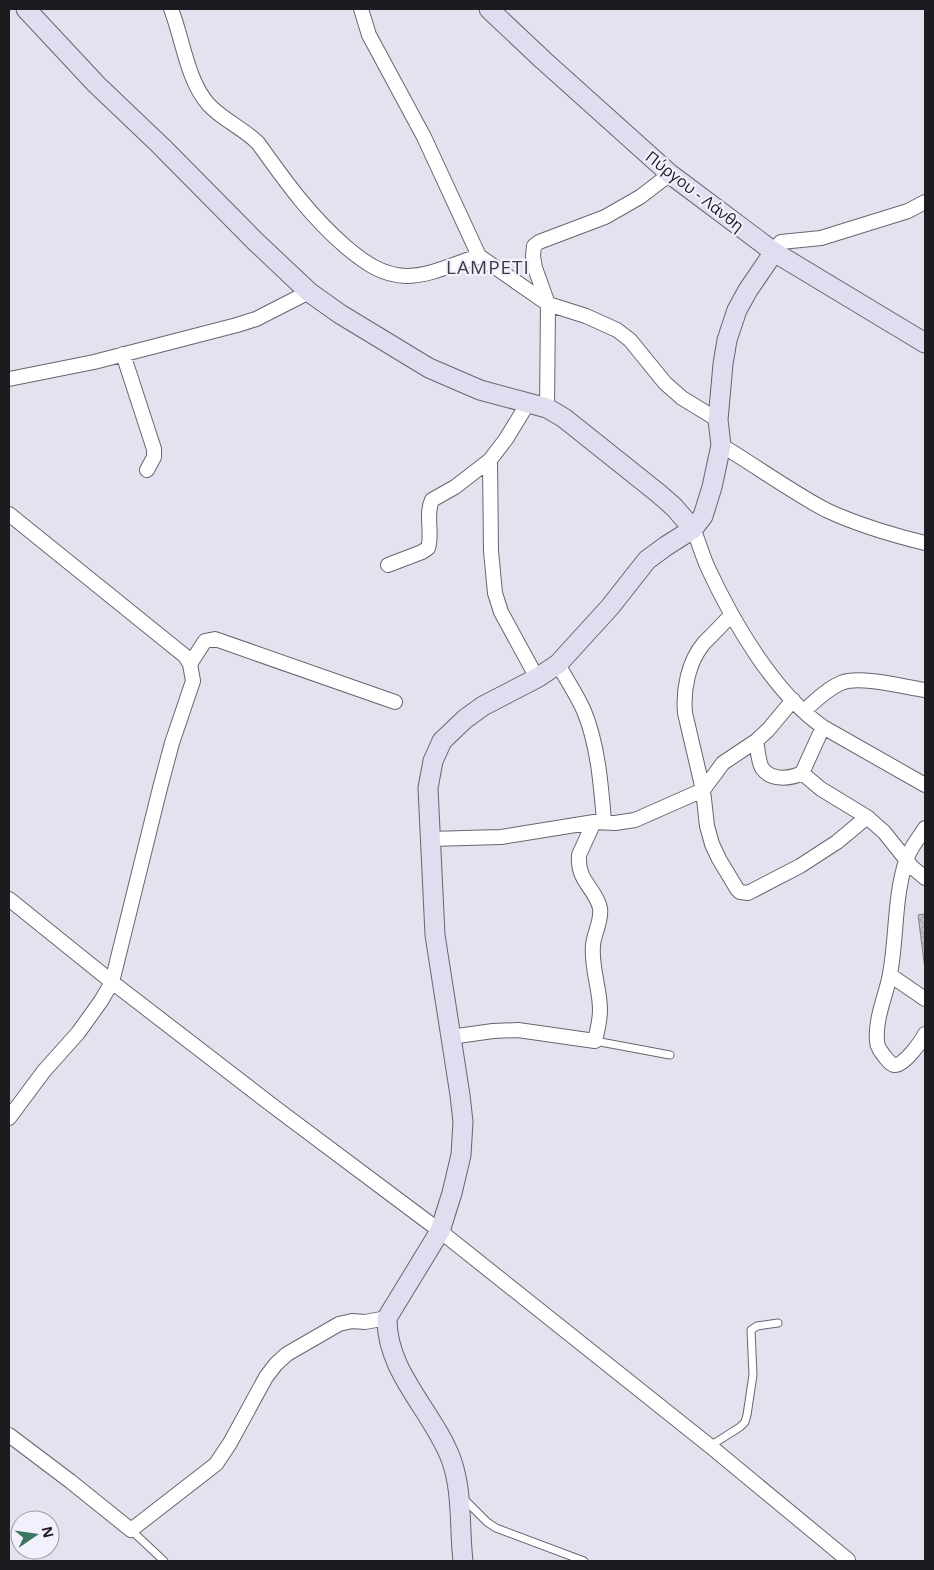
<svg xmlns="http://www.w3.org/2000/svg" width="934" height="1570" viewBox="0 0 934 1570" font-family="'Open Sans',sans-serif">
	<style>
		.building { fill: url(#building-cross-hatch); stroke: #83808c }
		.lines { fill: none; stroke-linecap: round; stroke-linejoin: round }
		.lane-casing { stroke: #686570; stroke-width: 9 }
		.street-casing { stroke: #686570; stroke-width: 16 }
		.secondary-casing { stroke: #686570; stroke-width: 21 }
		.lane { stroke: #fff; stroke-width: 7 }
		.street { stroke: #fff; stroke-width: 14 }
		.secondary { stroke: #e1dcef; stroke-width: 19 }
		.labels { text-anchor: middle; dominant-baseline: central; stroke-width: 4.5; stroke-linejoin: round; paint-order: stroke }
		.street-label { font-size: 16px; fill: #1c1b1f; stroke: #f2f0fd }
		.quarter-label { font-size: 19px; letter-spacing: 1px; fill: #3d3b45; stroke: #f2f0fd }
	</style>
	<defs>
		<pattern id="building-cross-hatch" width="8" height="8" patternUnits="userSpaceOnUse" patternTransform="scale(1.25)"><rect width="8" height="8" fill="#c6c3d0"/><path d="M0 0l8 8M0 8l8-8" fill="none" stroke="#aaa7b2"/></pattern>
	</defs>
	<rect width="100%" height="100%" fill="#e5e2ef"/>
	<!-- building -->
	<path class="building" d="M925,914V969L918,915Z"/>
	<g class="lines">
		<!-- lane casing -->
		<g class="lane-casing">
			<path id="lane" d="M595,1041L670,1055
				M710,1446L740,1427L745,1422L747,1415L753,1375L751,1330L757,1326L778,1323
				M462,1497L487,1522L496,1528L584,1561
				M131,1530L164,1561"/>
		</g>
		<!-- street casing -->
		<g class="street-casing">
			<path id="street" d="M171,9C183,39 187,81 209,105C223,120 243,128 258,143C286,182 309,215 346,247C364,262 381,275 406,276C430,276 456,263 479,256
				M361,9L369,35L424,137L479,256L548,304L586,316L617,330L630,340L665,383L682,398L718,420
				M774,252L778,245L781,242L821,238L908,211L925,202
				M123,354L154,449V457L147,470
				M9,379L94,362L237,325L256,319L309,292
				M547,408L548,304L535,268L533,256L534,246L539,242L605,217L640,197L670,174
				M721,445C756,466 790,491 826,510C858,525 892,535 925,543
				M490,460L491,551L495,593L501,612L537,678
				M9,514L185,656L190,664L193,681L172,743L160,788L112,982L101,1001L78,1033L44,1071L9,1118
				M693,529C699,542 702,555 708,568C733,622 774,693 823,727L802,773L821,789L867,817L884,832L912,867L925,878
				M388,565L422,552L428,548C433,533 425,515 432,500L455,487L490,460L506,439L528,403
				M731,615C722,625 713,634 704,643C688,662 683,690 685,713L703,790L707,826L712,844L719,859L737,889L740,892L748,893L800,866L837,842L867,817
				M190,664L205,641L215,639L395,702
				M558,664C566,679 577,695 584,711C598,745 601,785 604,821
				M804,711C815,701 827,689 841,683C860,675 904,687 925,690
				M823,727L925,785
				M756,741C758,749 758,761 762,768C771,781 790,779 802,773
				M925,828C919,838 909,849 906,861C894,898 897,936 890,974C886,996 875,1018 877,1041C877,1047 881,1052 885,1057C888,1060 890,1064 894,1065C903,1067 921,1042 925,1034
				M430,839L501,837L594,822L615,823L635,820L703,790L723,763L756,741L768,730L793,700
				M9,899L112,982L277,1109L440,1231L710,1446L848,1560
				M890,975L925,999
				M450,1037L493,1031L518,1030L595,1041C597,1031 600,1021 600,1010C600,988 591,968 593,945C594,933 602,921 600,908C595,887 577,882 579,855L594,822
				M9,1435L70,1481L131,1530L216,1464L230,1443L266,1377L276,1364L287,1354L339,1324L352,1321L365,1322L387,1318"/>
		</g>
		<!-- secondary casing -->
		<g class="secondary-casing">
			<path id="secondary" d="M26,9L96,84L161,146L257,243L309,292L340,314L429,368L480,390L547,408L564,418L658,493L674,507L693,529
				M489,9L543,60L670,174L774,252L925,343
				M463,1561C459,1527 463,1492 451,1459C433,1411 386,1372 387,1318L440,1231L452,1193L461,1155L463,1122L460,1095L435,935L428,788L433,761L442,741L465,719L483,706L537,678L558,664L610,607L647,560L666,546L693,529L703,516L712,487L721,445L718,420L723,364L727,340L737,310L748,290L774,252"/>
		</g>
		<!-- lane -->
		<use href="#lane" class="lane"/>
		<!-- street -->
		<use href="#street" class="street"/>
		<!-- secondary -->
		<use href="#secondary" class="secondary"/>
	</g>
	<g class="labels">
		<!-- street labels -->
		<g class="street-label">
			<text transform="translate(695 191) rotate(38)">Πύργου - Λάνθη</text>
		</g>
		<!-- quarter labels -->
		<g class="quarter-label">
			<text x="488" y="267">LAMPETI</text>
		</g>
	</g>
	<!-- border -->
	<rect width="934" height="1570" fill="none" stroke="#1c1b1f" stroke-width="20"/>
	<!-- north arrow -->
	<g transform="translate(35 1535) rotate(77)"><circle r="24" fill="#f2f0fd" stroke="#9c9ba4"/>
	<path d="M0-4L9 19L0 12L-9 19Z" fill="#39755f"/>
	<text y="-8" font-size="14" font-weight="bold" text-anchor="middle" fill="#1c1b1f">N</text>
	</g>
</svg>
